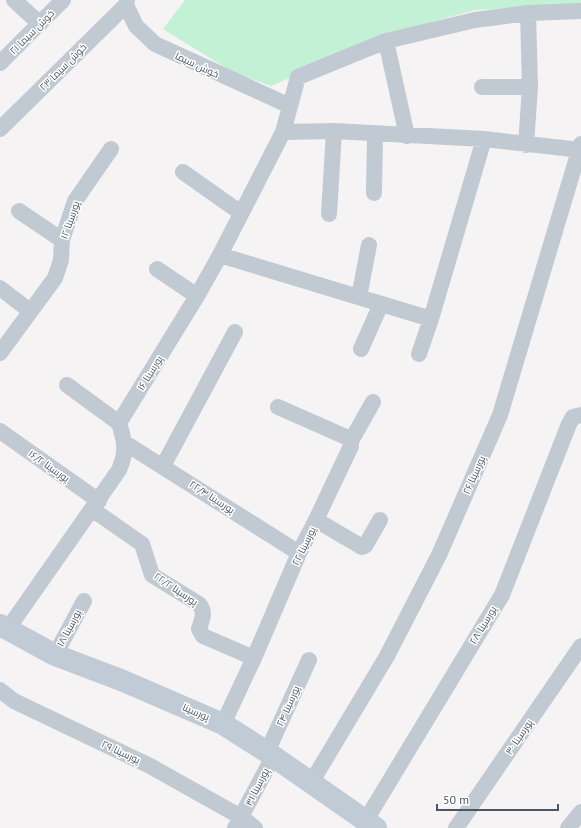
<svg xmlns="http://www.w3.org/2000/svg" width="581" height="828" viewBox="0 0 581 828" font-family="'PT Sans',Cairo,sans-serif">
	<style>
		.green { fill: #c3f1d5 }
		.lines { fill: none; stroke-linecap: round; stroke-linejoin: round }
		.street { stroke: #c1cad2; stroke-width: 16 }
		.secondary { stroke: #c1cbd6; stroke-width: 22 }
		.labels { text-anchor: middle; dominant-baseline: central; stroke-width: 3; stroke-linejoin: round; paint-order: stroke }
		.street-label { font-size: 10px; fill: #4a5661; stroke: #fff }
	</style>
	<rect width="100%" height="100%" fill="#f5f3f3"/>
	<!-- green -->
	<path class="green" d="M185,0H581V4L475,10L399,31L271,86L231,71L163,29Z"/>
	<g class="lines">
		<!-- street -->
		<path class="street" d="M14,0L40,24
			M127,0L126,5L136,26L155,44L290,106
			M386,41L407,136
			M0,63L63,0
			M482,87H530
			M0,129L126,5
			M283,132L334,131L484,139L581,150
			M526,145L530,87L528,13
			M183,172L241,213
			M374,193L375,134
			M19,211L62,240
			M329,214L334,131
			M220,255L431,319
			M157,269L197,296
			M0,288L30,311
			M359,297L369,245
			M361,349L381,304
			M0,353L55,278L61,260L62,240L75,201L111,149
			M419,354L431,319L484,139
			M67,385L119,423
			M0,431L99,501
			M351,441L373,402
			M125,443L299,553
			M163,466L235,332
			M93,510L142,544L152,575L199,604C206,612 202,619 199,629L203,636L254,658
			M316,520L362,547L365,546L380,520
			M7,630L119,470C127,451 125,443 119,423L197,296L220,255L283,132L298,77L386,41L475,20L528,13L581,11
			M55,655L84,601
			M0,690L14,701L150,766L241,817L255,828
			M223,724L254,658L299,553L316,520L351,446V441L346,437L278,407
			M267,752L309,660
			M311,783L387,656L439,555L500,415L581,144
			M366,820L502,595L569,424L573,417L581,415
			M235,828L273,757
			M456,828L581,646
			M568,828L581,812"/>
		<!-- secondary -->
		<path class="secondary" d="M0,625L55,655L121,680L223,724L267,752L376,828"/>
	</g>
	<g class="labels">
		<!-- street labels -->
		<g class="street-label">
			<text transform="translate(32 32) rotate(-45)">خوش سیما ۲۱</text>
			<text transform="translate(197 65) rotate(25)">خوش سیما</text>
			<text transform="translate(63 67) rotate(-45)">خوش سیما ۲۳</text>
			<text transform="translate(70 220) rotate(-71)">پورسینا ۱۲</text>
			<text transform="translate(150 373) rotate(-58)">پورسینا ۱۶</text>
			<text transform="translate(49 466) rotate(35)">پورسینا ۱۶/۲</text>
			<text transform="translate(474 475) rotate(-66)">پورسینا ۲۶</text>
			<text transform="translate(212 497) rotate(33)">پورسینا ۲۲/۴</text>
			<text transform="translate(304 546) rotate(-64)">پورسینا ۲۲</text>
			<text transform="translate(176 589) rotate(34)">پورسینا ۲۲/۲</text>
			<text transform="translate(483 625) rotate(-59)">پورسینا ۲۸</text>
			<text transform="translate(69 628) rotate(-62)">پورسینا ۱۸</text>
			<text transform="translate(288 706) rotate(-66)">پورسینا ۲۴</text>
			<text transform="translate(196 712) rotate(23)">پورسینا</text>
			<text transform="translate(519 737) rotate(-56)">پورسینا ۳۰</text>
			<text transform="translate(121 752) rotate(25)">پورسینا ۲۹</text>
			<text transform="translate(257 787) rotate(-63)">پورسینا ۳۱</text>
		</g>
	</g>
	<!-- scale -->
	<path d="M437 804v6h121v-6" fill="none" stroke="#4a5661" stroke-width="2"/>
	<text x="443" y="804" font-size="12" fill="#4a5661" stroke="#ffffff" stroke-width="3" paint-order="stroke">50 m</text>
</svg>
